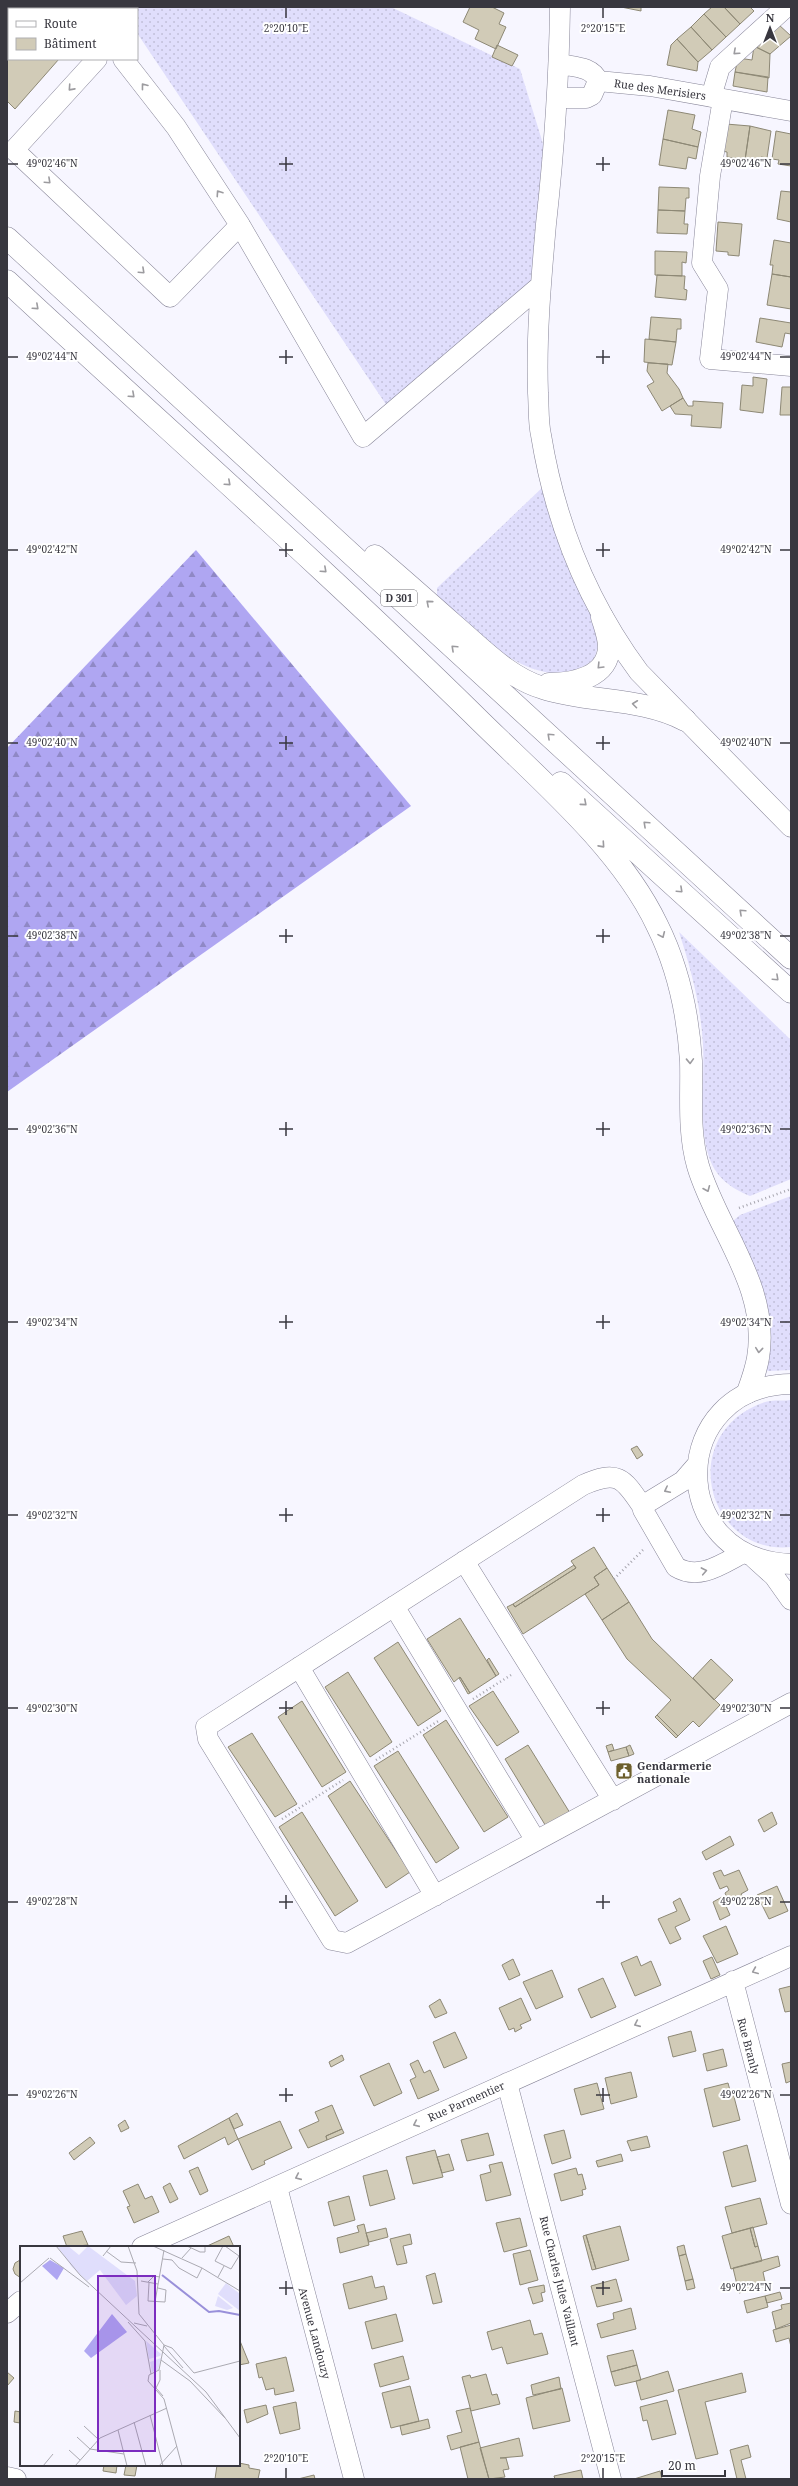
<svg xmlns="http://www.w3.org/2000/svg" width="798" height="2486" viewBox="0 0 798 2486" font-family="'Noto Serif',serif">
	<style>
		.grass { fill: url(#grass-dots) }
		.forest { fill: url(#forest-firs) }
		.building { fill: #d1cbb7; stroke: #8d8875 }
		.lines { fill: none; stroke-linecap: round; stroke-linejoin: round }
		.minor-casing { stroke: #878598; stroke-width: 21 }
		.highway-casing { stroke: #878598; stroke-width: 23 }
		.path { stroke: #a6a5ae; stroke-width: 2.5; stroke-dasharray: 1 3; stroke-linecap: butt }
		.minor { stroke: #fff; stroke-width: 20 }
		.highway { stroke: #fff; stroke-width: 22 }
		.oneway { stroke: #9c9b9f }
		.ticks { fill: none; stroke: #38373f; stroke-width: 1.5 }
		.labels { text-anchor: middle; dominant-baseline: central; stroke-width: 4; stroke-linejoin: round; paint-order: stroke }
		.shield { fill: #fff; stroke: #747379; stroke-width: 1 }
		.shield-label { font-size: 10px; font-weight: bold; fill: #38373f }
		.street-label { font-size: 11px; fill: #38373f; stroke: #fff }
		.poi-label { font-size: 11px; font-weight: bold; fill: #38373f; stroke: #fff; text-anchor: start }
		.inset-river { fill: none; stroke: #9990da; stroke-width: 2 }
		.inset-road { fill: none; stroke: #abaab2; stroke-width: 1 }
		.view { fill: #7b2cbf; fill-opacity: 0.15; stroke: #7b2cbf; stroke-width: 2 }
		.inset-edge { fill: none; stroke: #38373f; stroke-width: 2 }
		.ticks-label { font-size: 10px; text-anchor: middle; fill: #38373f; stroke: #fff; stroke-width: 4; stroke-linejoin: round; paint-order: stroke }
	</style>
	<defs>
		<pattern id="grass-dots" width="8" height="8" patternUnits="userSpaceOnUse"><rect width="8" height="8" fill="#e0defc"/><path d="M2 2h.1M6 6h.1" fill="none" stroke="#c1bfd9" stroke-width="1.8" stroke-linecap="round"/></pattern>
		<pattern id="forest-firs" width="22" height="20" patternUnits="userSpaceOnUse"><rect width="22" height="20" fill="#afa6f2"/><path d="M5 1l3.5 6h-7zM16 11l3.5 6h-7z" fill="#8f88c5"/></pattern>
	</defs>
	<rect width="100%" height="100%" fill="#f7f6ff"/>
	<!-- grass -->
	<path class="grass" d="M120,7H391L520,69L552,173L540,286L391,412L137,33V9H121Z
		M545,485L598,634C597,654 598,661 577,669C526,689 471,627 437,595V588Z
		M679,932L791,1040V1179L750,1196C731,1188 716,1178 709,1157C698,1125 705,1079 703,1045C701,1006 691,969 679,932Z
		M791,1196V1370L768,1371L766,1370L733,1221L740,1215Z
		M791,1400V1547C719,1555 682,1463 737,1417C746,1410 758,1403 770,1401C777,1400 784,1401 791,1400Z"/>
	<!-- forest -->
	<path class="forest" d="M196,550L411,806L7,1092V748Z"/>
	<!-- building -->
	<path class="building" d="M7,7H82L84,9H9V59H59L15,109L7,101Z
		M470,7H492L504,13L499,24L506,27L496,49L475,39L479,30L463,22Z
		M621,7H641V11Z
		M712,7H724L740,24L726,37L704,14Z
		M724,7H750L754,11L740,24Z
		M704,14L726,37L712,50L691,27Z
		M778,24L791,36L770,54L754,46Z
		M691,27L712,50L698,62L677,39Z
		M677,39L698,62L697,71L667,65L671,45Z
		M497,45L518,55L512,66L492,57Z
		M754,46L770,54L769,78L735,72L738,58L752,60Z
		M735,72L768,77L767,92L733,86Z
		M668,110L695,115L692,129L701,132L698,147L663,139Z
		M726,124L750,126L745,160L727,157V152L722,151Z
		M750,126L771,131L767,158L761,157L760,163L745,160Z
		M776,131L791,134V166L778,164L779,160L772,159Z
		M663,139L698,147L696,159L688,157L686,169L659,165Z
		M659,187L689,188V198H686L685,211L658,210Z
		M781,191L791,192V222L777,219Z
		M658,210L685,211L684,224H688L687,234L657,233Z
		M718,222L742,224L739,256L728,255V252L716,251Z
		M774,240L791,243V277L772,274L773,265H770Z
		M655,251L687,252L686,263L682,262V276L655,275Z
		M772,274L791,277V309L767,305Z
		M657,275L685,276L684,289L687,290L686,300L655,297Z
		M651,317L681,319V329H677L676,342L649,339Z
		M760,318L791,323V334L785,333L782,347L756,342Z
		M645,339L676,342L672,365L644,362Z
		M648,363L668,364L667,373L679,389L683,398L662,411L647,386L654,382L647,371Z
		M753,377L767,379L763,413L740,410L742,385L753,386Z
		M782,387H791V415H780Z
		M683,398L688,406H693V401L723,403L721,428L691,426L692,415L675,414L670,406Z
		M637,1446L643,1455L637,1459L631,1449Z
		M594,1547L607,1568L594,1577L599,1585L523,1634L507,1607L513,1604L515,1607L576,1568L571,1561Z
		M574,1565L576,1568L515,1607L513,1604Z
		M607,1568L629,1602L602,1620L585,1594L599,1585L594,1577Z
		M629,1602L652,1639L720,1705L699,1727L693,1721L678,1736L657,1715L671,1700L627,1659L602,1620Z
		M460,1618L496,1676L470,1693L460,1677L454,1682L427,1639Z
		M398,1642L441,1711L418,1726L374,1658Z
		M489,1658L499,1674L496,1676L487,1660Z
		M711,1659L733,1680L714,1700L693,1678Z
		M348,1672L392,1742L370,1757L325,1687Z
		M460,1677L470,1693L468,1694L459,1678Z
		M493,1691L519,1732L497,1746L469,1706Z
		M302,1701L346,1772L322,1787L278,1717Z
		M657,1715L678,1736L676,1738L655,1717Z
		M446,1720L508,1817L484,1832L423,1735Z
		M252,1733L297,1804L275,1817L228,1747Z
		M612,1744L614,1750L608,1752L606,1746Z
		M528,1745L570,1813L547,1828L505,1759Z
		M630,1745L634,1754L629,1756L626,1747Z
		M626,1747L629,1756L611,1761L608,1752Z
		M398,1751L459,1848L436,1863L374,1766Z
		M350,1781L410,1872L386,1888L328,1796Z
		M302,1812L358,1901L335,1916L279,1827Z
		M772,1812L777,1824L764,1832L758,1820Z
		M730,1836L734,1845L706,1860L702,1852Z
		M721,1870L724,1876L739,1870L748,1890L741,1894L743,1897L738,1900L736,1896L728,1900L725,1893L729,1890L727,1886L720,1889L713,1873Z
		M777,1886L788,1911L769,1919L757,1895Z
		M722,1897L730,1915L720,1920L713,1902Z
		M680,1898L690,1920L675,1927L681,1939L670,1944L658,1919L677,1911L673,1902Z
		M726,1926L738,1954L717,1963L703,1936Z
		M637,1956L641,1966L651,1961L661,1985L635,1996L621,1963Z
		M712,1957L720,1975L711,1979L703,1961Z
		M513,1959L520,1975L509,1980L502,1965Z
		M552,1970L563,1997L536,2009L523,1982Z
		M603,1978L616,2007L591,2018L578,1989Z
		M791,1986V2011L785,2012L779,1989Z
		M521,1998L531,2020L520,2025L522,2028L515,2032L514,2028L509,2030L499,2008Z
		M440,1999L447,2013L435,2018L429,2006Z
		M691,2031L696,2051L673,2057L668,2037Z
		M455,2032L467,2058L444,2068L433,2042Z
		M723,2049L727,2066L707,2071L703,2054Z
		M342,2055L344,2060L331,2067L329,2062Z
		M418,2060L424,2073L430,2070L439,2090L418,2099L410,2080L416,2077L410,2064Z
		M791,2062V2081L786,2083L782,2064Z
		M389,2063L402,2093L374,2106L360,2076Z
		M631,2072L637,2097L611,2104L605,2078Z
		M597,2083L604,2109L581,2115L574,2089Z
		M728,2083L731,2094L733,2093L740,2120L713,2127L704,2089Z
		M332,2105L342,2129L326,2136L327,2140L308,2148L299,2130L319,2121L315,2112Z
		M237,2113L243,2125L234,2129L229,2118Z
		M229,2118L238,2139L228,2145L225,2137L184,2159L178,2146Z
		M125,2120L129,2128L121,2132L118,2125Z
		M280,2121L292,2148L264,2161L265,2164L252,2170L238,2139Z
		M342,2129L344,2133L327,2140L326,2136Z
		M564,2130L571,2158L552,2164L544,2135Z
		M488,2133L494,2155L467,2161L461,2140Z
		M647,2136L650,2147L631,2151L627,2141Z
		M90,2137L95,2143L74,2160L69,2153Z
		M747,2145L756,2181L732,2187L723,2152Z
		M435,2150L443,2177L413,2184L406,2157Z
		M449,2154L454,2170L442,2173L437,2157Z
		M621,2154L623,2161L598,2167L596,2161Z
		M502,2162L511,2195L486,2201L480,2175L491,2172L489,2165Z
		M198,2167L208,2191L200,2195L189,2171Z
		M576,2168L578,2175L582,2174L586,2189L582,2190L583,2195L561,2201L554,2174Z
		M387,2170L395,2199L370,2206L363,2176Z
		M170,2183L178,2199L170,2203L163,2187Z
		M138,2184L145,2199L152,2196L159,2212L134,2223L127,2207L130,2206L123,2191Z
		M349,2196L355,2220L334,2226L328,2202Z
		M760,2198L767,2224L732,2233L725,2207Z
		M520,2218L527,2246L504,2252L496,2223Z
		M364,2224L369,2245L340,2253L337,2238L359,2232L357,2226Z
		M620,2226L629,2260L596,2269L586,2235Z
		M753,2227L758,2246L755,2247L750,2228Z
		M386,2228L388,2237L369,2242L366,2233Z
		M750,2228L755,2247L758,2246L762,2261L731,2269L722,2236Z
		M82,2231L88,2245L67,2247L63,2236Z
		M410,2234L412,2244L403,2246L407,2263L397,2265L390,2239Z
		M586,2235L596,2269L592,2270L583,2236Z
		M229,2236L234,2247H205Z
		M684,2245L686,2254L679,2256L677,2247Z
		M530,2250L538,2280L520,2285L513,2254Z
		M686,2254L693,2279L685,2281L679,2256Z
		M778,2256L780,2266L763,2272L766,2286L739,2293L733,2268Z
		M20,2260H21V2278L15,2274L13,2269L15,2263Z
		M435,2273L442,2302L433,2304L426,2276Z
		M372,2276L375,2288L384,2286L387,2299L349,2309L343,2284Z
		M616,2279L622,2301L597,2307L591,2286Z
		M693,2279L695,2288L687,2290L685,2281Z
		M544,2285L545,2292L541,2293L543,2301L533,2304L528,2288Z
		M780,2292L782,2299L767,2303L765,2296Z
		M765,2296L768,2307L747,2313L744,2301Z
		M791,2303V2323L776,2329L772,2312L782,2309L781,2305Z
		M631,2308L636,2329L601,2338L597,2324L614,2319L613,2313Z
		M396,2314L403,2341L372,2349L365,2322Z
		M530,2320L534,2335L542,2333L548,2354L507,2364L502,2347L492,2350L487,2332Z
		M791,2325V2347L789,2338L776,2342L773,2330Z
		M240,2341L249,2363L239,2365V2342Z
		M633,2350L637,2365L611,2372L607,2356Z
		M403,2356L409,2379L380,2387L374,2364Z
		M286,2357L294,2391L275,2395L274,2388L266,2390L262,2377L259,2378L256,2364Z
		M637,2365L641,2380L615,2386L611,2372Z
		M668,2371L674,2391L641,2400L636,2381Z
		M7,2372L14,2378L7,2386Z
		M742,2373L746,2392L705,2402L718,2454L696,2459L678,2390Z
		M486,2374L492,2395L497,2394L500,2404L471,2411L462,2377L470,2375L471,2378Z
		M559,2377L561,2389L533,2395L531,2385Z
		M410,2386L419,2421L391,2428L382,2393Z
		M562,2388L570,2421L533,2429L526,2398Z
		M667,2400L676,2434L652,2440L647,2420L643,2421L640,2407Z
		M296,2402L300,2429L280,2434L273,2407Z
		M266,2405L268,2414L247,2423L244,2410Z
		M470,2408L479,2442L451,2450L447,2436L462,2432L456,2411Z
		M15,2411L21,2412L20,2423L14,2422Z
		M428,2419L430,2428L402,2435L400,2426Z
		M519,2438L523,2456L500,2458H506L509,2469L503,2470L505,2477L489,2479L480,2448Z
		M479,2442L489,2479H468L460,2447Z
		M748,2445L751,2457L741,2460L746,2479H737L730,2450Z
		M239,2463L249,2465V2468L260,2470L258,2479H215L217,2465H239Z
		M104,2465H117L116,2473L103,2471Z
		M126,2465H137L135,2476L124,2475Z
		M581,2470L583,2479H555L554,2476Z
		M660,2471L662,2479H634Z
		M314,2475L315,2479H298Z"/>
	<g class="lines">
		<!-- minor casing -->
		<g class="minor-casing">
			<path id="minor" d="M560,7C559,80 554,152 546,224C541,281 536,337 538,393C539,407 538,422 541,435C555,521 587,602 639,672L791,827
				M97,59L14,150L170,297L240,225
				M123,59L176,127L240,225L363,437L540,286
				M598,81L650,86L791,111
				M711,97L720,67L786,7
				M557,98H586L592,95L598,81C592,66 573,67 560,64
				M723,99L710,176L702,263L718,289L710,359L791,366
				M791,1384C668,1386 664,1559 791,1564
				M696,1466L683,1481L642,1506L643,1510L676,1567C699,1581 722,1564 743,1553
				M642,1506C623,1477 617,1470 583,1485L206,1727L208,1739L332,1940L347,1943L791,1703
				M754,1558L774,1576L791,1600
				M464,1561L613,1800
				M394,1606L536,1841
				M299,1667L435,1896
				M733,1981L791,2204
				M507,2083L611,2479
				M277,2187L354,2479
				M142,2247L791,1956
				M7,2313L21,2301
				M7,2477L16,2479"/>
		</g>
		<!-- highway casing -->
		<g class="highway-casing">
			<path id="highway" d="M7,238L791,958
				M7,281C162,425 321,565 472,713C534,775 619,845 657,925C678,967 688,1013 691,1061C692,1096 688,1131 698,1166C717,1230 770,1287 758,1358C756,1370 752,1381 748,1392
				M375,556C402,579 428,602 455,626C482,649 509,678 543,688C590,703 641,697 685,720
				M549,684C572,684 608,678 609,647C609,637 605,627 602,617
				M561,783L791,992"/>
		</g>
		<!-- path -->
		<path class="path" d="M739,1208L791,1189
			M614,1579L643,1550
			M473,1699L511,1675
			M376,1760L440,1720
			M282,1819L343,1780"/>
		<!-- minor -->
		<use href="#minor" class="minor"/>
		<!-- highway -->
		<use href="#highway" class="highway"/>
	</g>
	<!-- one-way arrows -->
	<defs><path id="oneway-chevron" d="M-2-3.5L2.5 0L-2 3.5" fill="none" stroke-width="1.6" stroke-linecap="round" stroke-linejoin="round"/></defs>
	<g class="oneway">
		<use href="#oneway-chevron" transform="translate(736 52) rotate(138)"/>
		<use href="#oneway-chevron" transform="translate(144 86) rotate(-128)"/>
		<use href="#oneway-chevron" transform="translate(71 88) rotate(132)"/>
		<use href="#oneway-chevron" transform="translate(48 181) rotate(43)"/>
		<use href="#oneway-chevron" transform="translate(219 193) rotate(-124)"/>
		<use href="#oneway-chevron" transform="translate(142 271) rotate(43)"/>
		<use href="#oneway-chevron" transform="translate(36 307) rotate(42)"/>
		<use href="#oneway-chevron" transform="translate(132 395) rotate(42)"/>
		<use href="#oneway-chevron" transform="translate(228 483) rotate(42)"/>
		<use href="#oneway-chevron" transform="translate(324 570) rotate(42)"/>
		<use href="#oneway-chevron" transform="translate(429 603) rotate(-139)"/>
		<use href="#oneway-chevron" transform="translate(454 648) rotate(-137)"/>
		<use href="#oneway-chevron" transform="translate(600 666) rotate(134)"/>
		<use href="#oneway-chevron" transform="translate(635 704) rotate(-173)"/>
		<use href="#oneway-chevron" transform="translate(550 736) rotate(-137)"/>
		<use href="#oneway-chevron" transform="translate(584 803) rotate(41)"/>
		<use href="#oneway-chevron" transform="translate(646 824) rotate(-137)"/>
		<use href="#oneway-chevron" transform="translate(602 845) rotate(48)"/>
		<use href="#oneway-chevron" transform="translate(680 890) rotate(43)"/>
		<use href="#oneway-chevron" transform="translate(742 912) rotate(-137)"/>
		<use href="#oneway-chevron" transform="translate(662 935) rotate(66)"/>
		<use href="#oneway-chevron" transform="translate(776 978) rotate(43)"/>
		<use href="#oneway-chevron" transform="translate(690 1061) rotate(88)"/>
		<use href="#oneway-chevron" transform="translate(707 1189) rotate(67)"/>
		<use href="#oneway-chevron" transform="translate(759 1350) rotate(96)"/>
		<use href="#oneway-chevron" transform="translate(667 1490) rotate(153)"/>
		<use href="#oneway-chevron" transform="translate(704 1571) rotate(-11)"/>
		<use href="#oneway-chevron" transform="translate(755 1971) rotate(157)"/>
		<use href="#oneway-chevron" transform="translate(637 2024) rotate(156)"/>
		<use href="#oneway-chevron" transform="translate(416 2124) rotate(156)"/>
		<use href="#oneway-chevron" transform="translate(298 2177) rotate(156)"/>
	</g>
	<!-- ticks -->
	<path class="ticks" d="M286,8V18M603,8V18M286,157V171M603,157V171M8,164H18M279,164H293M596,164H610M780,164H790M286,350V364M603,350V364M8,357H18M279,357H293M596,357H610M780,357H790M286,543V557M603,543V557M8,550H18M279,550H293M596,550H610M780,550H790M286,736V750M603,736V750M8,743H18M279,743H293M596,743H610M780,743H790M286,929V943M603,929V943M8,936H18M279,936H293M596,936H610M780,936H790M286,1122V1136M603,1122V1136M8,1129H18M279,1129H293M596,1129H610M780,1129H790M286,1315V1329M603,1315V1329M8,1322H18M279,1322H293M596,1322H610M780,1322H790M286,1508V1522M603,1508V1522M8,1515H18M279,1515H293M596,1515H610M780,1515H790M286,1701V1715M603,1701V1715M8,1708H18M279,1708H293M596,1708H610M780,1708H790M286,1895V1909M603,1895V1909M8,1902H18M279,1902H293M596,1902H610M780,1902H790M286,2088V2102M603,2088V2102M8,2095H18M279,2095H293M596,2095H610M780,2095H790M286,2281V2295M603,2281V2295M279,2288H293M596,2288H610M780,2288H790M286,2468V2478M603,2468V2478"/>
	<!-- icons -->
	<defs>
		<g id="civic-square" transform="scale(0.9)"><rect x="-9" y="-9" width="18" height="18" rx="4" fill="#6d5f2d" stroke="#fff"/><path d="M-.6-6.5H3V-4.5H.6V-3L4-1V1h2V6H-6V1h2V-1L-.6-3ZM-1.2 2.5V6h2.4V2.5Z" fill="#fff"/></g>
	</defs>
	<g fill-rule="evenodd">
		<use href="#civic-square" x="624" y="1771"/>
	</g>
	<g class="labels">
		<!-- shield labels -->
		<rect class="shield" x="381" y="590" width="36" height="16" rx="3"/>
		<g class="shield-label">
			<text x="399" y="598">D 301</text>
		</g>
		<!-- street labels -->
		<g class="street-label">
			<text transform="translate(660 89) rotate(8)">Rue des Merisiers</text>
			<text transform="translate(749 2046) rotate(75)">Rue Branly</text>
			<text transform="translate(466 2101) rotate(-24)">Rue Parmentier</text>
			<text transform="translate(560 2281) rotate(76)">Rue Charles Jules Vaillant</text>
			<text transform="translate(315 2333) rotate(75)">Avenue Landouzy</text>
		</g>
		<!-- poi labels -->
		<g class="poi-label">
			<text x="637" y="1765">Gendarmerie<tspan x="637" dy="13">nationale</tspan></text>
		</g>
	</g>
	<!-- overview -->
	<g transform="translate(20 2246)">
		<rect width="220" height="220" fill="#f7f6ff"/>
		<path d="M37,0H48L59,9L68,0L115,35L117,50L106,59L80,24L67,35L52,21ZM126,95L141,108L140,110L129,113ZM141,112L138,124L132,126L130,116Z" fill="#e0defc"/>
		<path d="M30,14L44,22L37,34L22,20ZM92,68L107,86L71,112L64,105Z" fill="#afa6f2"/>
		<path d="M198,50L213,62L207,64L195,60Z" fill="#e0defc"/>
		<path d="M206,37L220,48V65L198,48Z" fill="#e0defc"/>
		<path class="inset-river" d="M142,29L189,66L199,65L220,69"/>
		<path class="inset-road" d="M36,0L60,29L186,146L220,192M108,0L117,25L119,68L144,99L139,124L129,129L128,135L144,153L162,220M133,0L182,22L220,45M167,0L180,6H185V1M203,0L195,15L211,23L219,10L205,0M86,5L101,16L116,17M83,10L91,0M30,12L69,41M162,12L171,2M143,13L152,14L159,22L177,32L182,22M198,31L204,20M121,35L138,38M128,36L134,30L140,31M0,37L29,12M129,37L128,55L145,56L146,44L138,42M135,56L144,4M108,76L125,95L131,128M114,77L127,80M144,99L152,102L174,127L220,115M144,100L163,122M141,114L170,135L205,172M140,124V134L136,142L143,150M130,169L143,220M114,176L126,220M64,180L78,193M98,184L107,220M57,191L70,203L104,208M49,204L60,214M23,220L33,208M55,220L80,192L147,162M139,220L157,200"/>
		<path class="view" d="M78,30H135V205H78Z"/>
		<rect width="220" height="220" class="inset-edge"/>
	</g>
	<g class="ticks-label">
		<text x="286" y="32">2°20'10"E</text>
		<text x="603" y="32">2°20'15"E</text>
		<text x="52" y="167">49°02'46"N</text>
		<text x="746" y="167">49°02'46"N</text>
		<text x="52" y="360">49°02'44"N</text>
		<text x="746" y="360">49°02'44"N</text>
		<text x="52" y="553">49°02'42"N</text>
		<text x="746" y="553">49°02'42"N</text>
		<text x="52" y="746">49°02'40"N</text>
		<text x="746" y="746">49°02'40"N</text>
		<text x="52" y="939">49°02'38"N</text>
		<text x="746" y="939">49°02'38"N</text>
		<text x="52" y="1133">49°02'36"N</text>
		<text x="746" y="1133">49°02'36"N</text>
		<text x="52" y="1326">49°02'34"N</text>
		<text x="746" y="1326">49°02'34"N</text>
		<text x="52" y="1519">49°02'32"N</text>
		<text x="746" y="1519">49°02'32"N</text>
		<text x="52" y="1712">49°02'30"N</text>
		<text x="746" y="1712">49°02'30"N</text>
		<text x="52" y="1905">49°02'28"N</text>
		<text x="746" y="1905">49°02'28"N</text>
		<text x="52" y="2098">49°02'26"N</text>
		<text x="746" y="2098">49°02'26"N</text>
		<text x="746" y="2291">49°02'24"N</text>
		<text x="286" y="2462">2°20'10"E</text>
		<text x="603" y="2462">2°20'15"E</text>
	</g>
	<!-- border -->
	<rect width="798" height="2486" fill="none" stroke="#38373f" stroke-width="16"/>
	<!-- legend -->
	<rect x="8" y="8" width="130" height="52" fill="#ffffff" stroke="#afafb2"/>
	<rect x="16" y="21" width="20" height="6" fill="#ffffff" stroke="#afafb2"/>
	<text x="44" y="28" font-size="12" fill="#38373f">Route</text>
	<rect x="16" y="38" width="20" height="12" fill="#d1cbb7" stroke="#afafb2"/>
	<text x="44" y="48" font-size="12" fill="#38373f">Bâtiment</text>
	<!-- north arrow -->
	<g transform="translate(770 28)" stroke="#ffffff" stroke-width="3" paint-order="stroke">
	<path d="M0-3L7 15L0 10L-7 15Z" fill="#38373f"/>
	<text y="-6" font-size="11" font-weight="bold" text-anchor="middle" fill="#38373f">N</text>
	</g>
	<!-- scale -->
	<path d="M662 2470v6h63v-6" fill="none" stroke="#38373f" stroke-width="2"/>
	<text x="668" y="2470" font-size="12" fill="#38373f" stroke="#ffffff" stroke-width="3" paint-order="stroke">20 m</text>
</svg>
